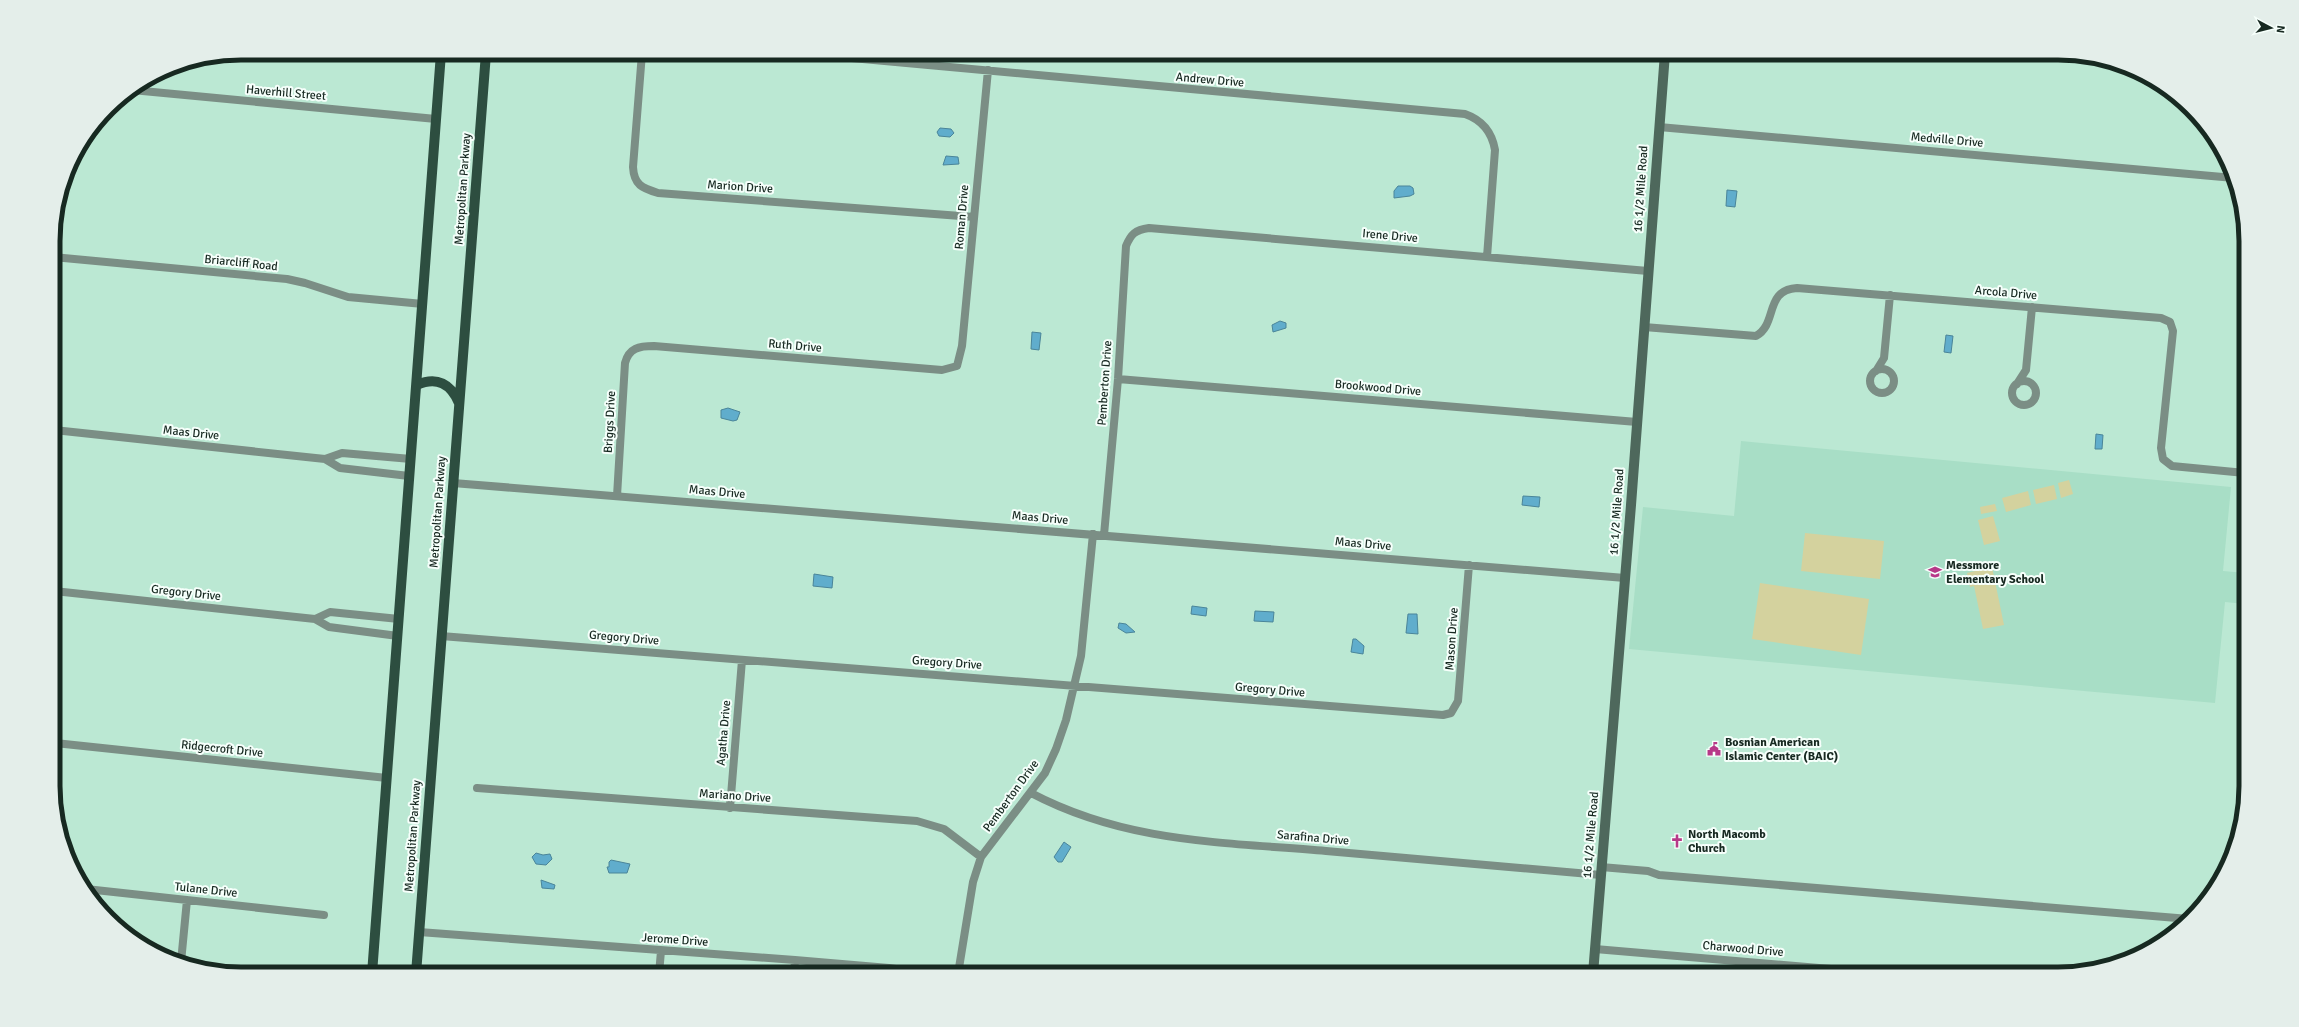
<svg xmlns="http://www.w3.org/2000/svg" width="2299" height="1027" viewBox="0 0 2299 1027" font-family="Signika,sans-serif">
	<style>
		.built { fill: #a8dec6 }
		.green { fill: #d4d29e }
		.water { fill: #60adcc; stroke: #4a8599 }
		.lines { fill: none; stroke-linecap: round; stroke-linejoin: round }
		.street { stroke: #7b8e85; stroke-width: 8 }
		.secondary { stroke: #4e685c; stroke-width: 10 }
		.primary { stroke: #2d4e40; stroke-width: 10 }
		.labels { text-anchor: middle; dominant-baseline: central; stroke-width: 4; stroke-linejoin: round; paint-order: stroke }
		.street-label { font-size: 12px; fill: #172921; stroke: #f6fffb }
		.poi-label { font-size: 12px; font-weight: bold; fill: #172921; stroke: #f6fffb; text-anchor: start }
		.rim { fill: none; stroke: #172921; stroke-width: 5 }
	</style>
	<rect width="100%" height="100%" fill="#bbe8d3"/>
	<!-- built -->
	<path class="built" d="M1741,441L2231,487L2223,571L2245,573V604L2225,602L2215,703L1629,649L1643,507L1734,516Z"/>
	<!-- green -->
	<path class="green" d="M2069,480L2073,494L2061,498L2058,483Z
		M2054,485L2057,499L2036,504L2033,490Z
		M2028,491L2031,505L2006,512L2002,498Z
		M1995,504L1997,511L1981,514L1980,507Z
		M1993,516L2000,541L1984,545L1978,520Z
		M1805,533L1884,541L1880,579L1801,571Z
		M1992,567L2004,625L1983,629L1974,586L1970,587L1967,573Z
		M1760,583L1869,599L1861,655L1752,639Z"/>
	<!-- water -->
	<path class="water" d="M940,128L951,129L954,133L950,137L939,136L937,132Z
		M946,156L958,157L959,164L943,165Z
		M1398,186H1410L1413,188L1414,194L1410,196L1394,198V191Z
		M1727,190L1737,191L1735,207L1726,206Z
		M1280,321L1286,323V328L1273,332L1272,325Z
		M1032,332L1041,333L1039,350L1031,349Z
		M1946,335L1953,336L1951,353L1944,352Z
		M728,408L740,412L737,420L733,421L721,418V410Z
		M2096,434L2103,435L2102,449H2095Z
		M1523,496L1540,497L1539,507L1522,505Z
		M814,574L833,577L832,588L813,586Z
		M1192,606L1207,608L1206,616L1191,614Z
		M1255,611L1274,612L1273,622L1254,621Z
		M1408,614H1417L1418,634L1406,633Z
		M1119,623L1126,624L1135,632L1126,633L1118,628Z
		M1353,639H1356L1364,646L1363,654L1351,652Z
		M1064,842L1071,847L1062,862H1058L1054,857Z
		M536,853L543,855L550,854L552,859L546,865L536,864L532,857Z
		M611,860L630,864L627,873H609L607,867H609V862Z
		M541,880L555,885L554,889L542,888Z"/>
	<g class="lines">
		<!-- street -->
		<path class="street" d="M642,53L633,167C634,185 642,188 658,193L974,217
			M797,53L1465,114C1482,120 1492,132 1495,150L1487,257
			M132,90L436,119
			M1659,127L2234,178
			M53,257L287,279L305,283L348,297L423,304
			M1644,327L1756,336C1778,324 1764,290 1797,288L2161,318L2170,322L2173,331L2161,448L2163,459L2172,466L2245,473
			M1870 381a12 12 0 1 1 24 0a12 12 0 1 1-24 0Z
			M1876,371L1884,358L1890,295
			M1118,379L1637,422
			M2012 393a12 12 0 1 1 24 0a12 12 0 1 1-24 0Z
			M2017,384L2026,370L2032,307
			M54,430L325,459L340,468L409,476
			M325,459L342,453L411,459
			M453,483L1625,578
			M617,496L625,363C629,348 639,346 654,346L942,370L957,366L962,346L988,70
			M1104,535L1118,379L1126,246C1131,234 1135,230 1149,228L1648,271
			M54,591L315,619L329,627L398,636
			M315,619L330,612L399,619
			M441,636L1443,715L1451,713L1458,701L1469,565
			M55,743L387,778
			M477,788L917,821L944,829L981,857
			M1031,793C1126,843 1222,842 1326,851C1417,859 1509,867 1601,875
			M730,808L742,660
			M1601,867L1648,871L1659,875L2189,919
			M86,889L324,915
			M419,932L795,960L889,968L929,974
			M1595,949L1890,974
			M181,962L187,900
			M659,974L661,951
			M794,974L795,960
			M958,974L973,882L981,857L1045,773L1056,749L1066,720L1081,656L1093,534"/>
		<!-- secondary -->
		<path class="secondary" d="M1593,974L1631,505L1665,53"/>
		<!-- primary -->
		<path class="primary" d="M417,385C437,376 451,384 459,403
			M372,974L441,53
			M416,974L486,53"/>
	</g>
	<!-- icons -->
	<defs>
		<g id="school-bare" transform="scale(1.08)"><path d="M0-5L7-2L0 1L-7-2ZM-4 1L0 2.5L4 1V4Q0 6-4 4Z" fill="#b73988" stroke="#f6fffb" stroke-width="2.5" paint-order="stroke"/></g>
		<g id="civic-bare" transform="scale(1.08)"><path d="M-.6-6.5H3V-4.5H.6V-3L4-1V1h2V6H-6V1h2V-1L-.6-3ZM-1.2 2.5V6h2.4V2.5Z" fill="#b73988" stroke="#f6fffb" stroke-width="2.5" paint-order="stroke"/></g>
		<g id="church-bare" transform="scale(1.08)"><path d="M-1.2-6h2.4v3.5h3.3v2.4h-3.3V6h-2.4V-.1h-3.3v-2.4h3.3Z" fill="#b73988" stroke="#f6fffb" stroke-width="2.5" paint-order="stroke"/></g>
	</defs>
	<g fill-rule="evenodd">
		<use href="#school-bare" x="1935" y="572"/>
		<use href="#civic-bare" x="1714" y="749"/>
		<use href="#church-bare" x="1677" y="841"/>
	</g>
	<g class="labels">
		<!-- street labels -->
		<g class="street-label">
			<text transform="translate(1210 80) rotate(5)">Andrew Drive</text>
			<text transform="translate(286 93) rotate(5)">Haverhill Street</text>
			<text transform="translate(1947 140) rotate(5)">Medville Drive</text>
			<text transform="translate(740 187) rotate(4)">Marion Drive</text>
			<text transform="translate(463 189) rotate(-86)">Metropolitan Parkway</text>
			<text transform="translate(1641 189) rotate(-86)">16 1/2 Mile Road</text>
			<text transform="translate(962 217) rotate(-85)">Roman Drive</text>
			<text transform="translate(1390 236) rotate(5)">Irene Drive</text>
			<text transform="translate(241 263) rotate(6)">Briarcliff Road</text>
			<text transform="translate(2006 293) rotate(5)">Arcola Drive</text>
			<text transform="translate(795 346) rotate(5)">Ruth Drive</text>
			<text transform="translate(1105 383) rotate(-86)">Pemberton Drive</text>
			<text transform="translate(1378 388) rotate(5)">Brookwood Drive</text>
			<text transform="translate(610 422) rotate(-87)">Briggs Drive</text>
			<text transform="translate(191 433) rotate(6)">Maas Drive</text>
			<text transform="translate(717 492) rotate(5)">Maas Drive</text>
			<text transform="translate(438 512) rotate(-86)">Metropolitan Parkway</text>
			<text transform="translate(1617 512) rotate(-86)">16 1/2 Mile Road</text>
			<text transform="translate(1040 518) rotate(5)">Maas Drive</text>
			<text transform="translate(1363 544) rotate(5)">Maas Drive</text>
			<text transform="translate(186 593) rotate(6)">Gregory Drive</text>
			<text transform="translate(624 638) rotate(5)">Gregory Drive</text>
			<text transform="translate(1452 639) rotate(-86)">Mason Drive</text>
			<text transform="translate(947 663) rotate(4)">Gregory Drive</text>
			<text transform="translate(1270 690) rotate(5)">Gregory Drive</text>
			<text transform="translate(724 733) rotate(-85)">Agatha Drive</text>
			<text transform="translate(222 749) rotate(6)">Ridgecroft Drive</text>
			<text transform="translate(735 796) rotate(4)">Mariano Drive</text>
			<text transform="translate(1011 796) rotate(-54)">Pemberton Drive</text>
			<text transform="translate(1591 835) rotate(-85)">16 1/2 Mile Road</text>
			<text transform="translate(413 836) rotate(-86)">Metropolitan Parkway</text>
			<text transform="translate(1313 838) rotate(5)">Sarafina Drive</text>
			<text transform="translate(206 890) rotate(6)">Tulane Drive</text>
			<text transform="translate(675 940) rotate(4)">Jerome Drive</text>
			<text transform="translate(1743 949) rotate(5)">Charwood Drive</text>
		</g>
		<!-- poi labels -->
		<g class="poi-label">
			<text x="1946" y="565">Messmore<tspan x="1946" dy="14">Elementary School</tspan></text>
			<text x="1725" y="742">Bosnian American<tspan x="1725" dy="14">Islamic Center (BAIC)</tspan></text>
			<text x="1688" y="834">North Macomb<tspan x="1688" dy="14">Church</tspan></text>
		</g>
	</g>
	<!-- crop -->
	<path d="M0 0H2299V1027H0ZM241 60H2058A181 181 0 0 1 2239 241V786A181 181 0 0 1 2058 967H241A181 181 0 0 1 60 786V241A181 181 0 0 1 241 60Z" fill="#e4eeea" fill-rule="evenodd"/>
	<path class="rim" d="M241 60H2058A181 181 0 0 1 2239 241V786A181 181 0 0 1 2058 967H241A181 181 0 0 1 60 786V241A181 181 0 0 1 241 60Z"/>
	<!-- north arrow -->
	<g transform="translate(2271 28) rotate(97)" stroke="#f6fffb" stroke-width="3" paint-order="stroke">
	<path d="M0-3L7 15L0 10L-7 15Z" fill="#172921"/>
	<text y="-6" font-size="11" font-weight="bold" text-anchor="middle" fill="#172921">N</text>
	</g>
</svg>
